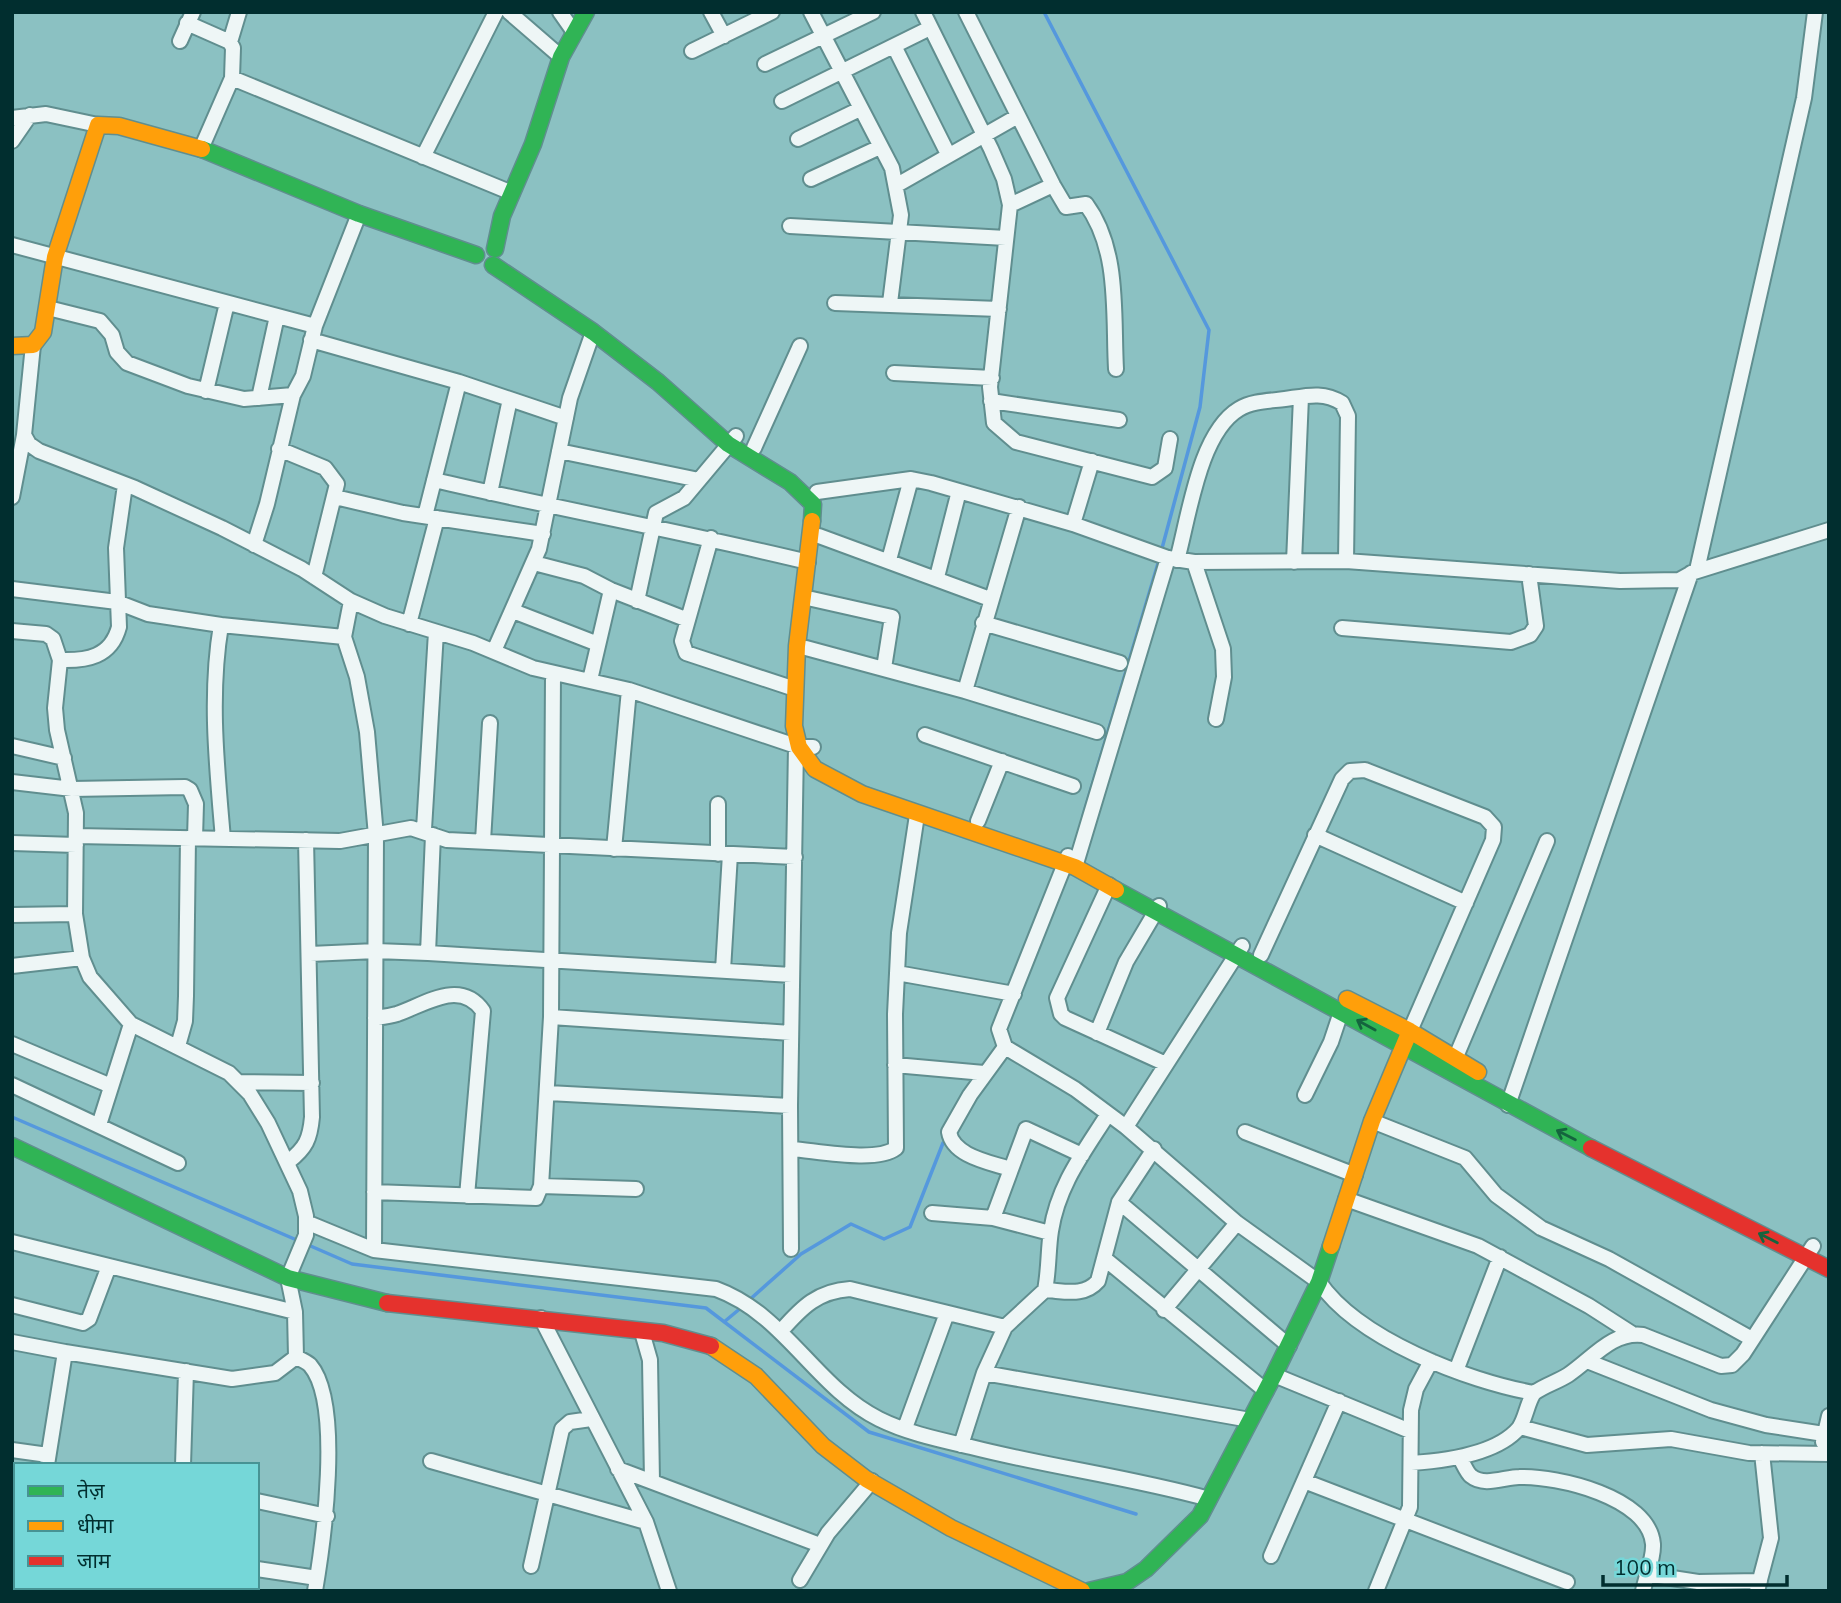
<svg xmlns="http://www.w3.org/2000/svg" width="1841" height="1603" viewBox="0 0 1841 1603" font-family="Mulish,'Noto Sans Devanagari',sans-serif">
	<style>
		.lines { fill: none; stroke-linecap: round; stroke-linejoin: round }
		.stream { stroke: #5598dd; stroke-width: 3.5 }
		.street-casing { stroke: #608e8f; stroke-width: 18 }
		.fast-casing { stroke: #608e8f; stroke-width: 19 }
		.slow-casing { stroke: #608e8f; stroke-width: 19 }
		.jam-casing { stroke: #608e8f; stroke-width: 19 }
		.street { stroke: #eef6f6; stroke-width: 14 }
		.fast { stroke: #30b455; stroke-width: 16 }
		.slow { stroke: #ff9f0a; stroke-width: 16 }
		.jam { stroke: #e5322d; stroke-width: 16 }
		.oneway { stroke: #14643e }
	</style>
	<rect width="100%" height="100%" fill="#8bc1c2"/>
	<g class="lines">
		<!-- stream -->
		<path class="stream" d="M1044,12L1209,330L1200,407L1161,552
			M1083,816L1159,560
			M12,1117L299,1241
			M306,1244L352,1264L706,1308L869,1432L1136,1514
			M747,1302L801,1254L851,1224L884,1239L910,1227L943,1143
			M724,1322L742,1307"/>
		<!-- street casing -->
		<g class="street-casing">
			<path id="street" d="M509,12L561,57
				M560,12L574,32
				M711,12L724,36
				M811,12L892,168L901,215L890,303
				M923,12L991,149L1004,179L1010,205L990,387L994,423L1016,442L1152,477L1165,468L1170,439
				M966,12L1053,185L1010,205
				M187,23L230,42L233,48L232,78
				M180,41L193,12
				M230,42L239,12
				M894,46L948,154
				M692,51L772,12
				M765,64L873,12
				M782,101L930,28
				M12,118L46,114L98,125
				M798,139L860,109
				M12,141L30,115
				M201,149L232,78L512,193
				M423,157L496,12
				M811,179L880,147
				M897,185L1018,116
				M1053,185L1066,207L1086,204C1120,250 1113,315 1116,369
				M790,226L1006,238
				M12,245L315,326
				M835,303L999,309
				M48,308L100,321L112,335L117,352L127,363L188,386L244,399L293,395
				M311,340L459,382L566,418
				M33,345L24,435L29,444L39,451L135,488L222,528L302,569L351,601L385,616L473,643L533,668L629,690L799,747H813
				M894,373L992,378
				M206,391L227,303
				M259,398L277,316
				M991,401L1119,420
				M754,448L800,346
				M279,449L325,468L337,484L314,577
				M559,451L699,480
				M434,480C559,509 684,532 808,562
				M817,492L911,479L931,483L1073,524L1168,558L1194,562L1346,561L1620,581L1679,580L1697,570L1804,98L1815,12
				M490,493L510,399
				M12,497L24,435
				M335,497L403,513L543,534
				M1019,507L965,691L1097,732
				M425,516L459,382
				M1073,524L1092,461
				M819,536L990,599
				M711,538L682,641L686,653L795,689
				M254,545L267,504L293,395L303,376L315,326L359,214
				M889,560L911,479
				M1177,560C1189,517 1199,433 1239,409C1252,401 1270,401 1285,399C1306,396 1323,391 1342,403L1348,416L1346,561
				M1194,562L1223,649L1224,677L1216,719
				M1294,562L1301,397
				M534,563L584,576L611,590L688,620
				M937,577L959,491
				M12,589L117,602L148,614L221,625L344,637
				M812,599L892,617L884,668
				M351,601L344,637L357,677L367,732L376,836L374,1250
				M637,601L656,513L684,498L736,436
				M513,611L598,644
				M983,623L1120,663
				M409,624L437,518
				M221,625C209,696 217,768 223,839
				M1342,628L1511,642L1530,635L1536,626L1529,574
				M12,631L46,634L53,639L60,660L55,708L57,730L76,813L75,914L82,958L90,977L131,1024L229,1073L250,1094L268,1123L300,1191L306,1216V1235L288,1278L295,1312L296,1357L275,1373L232,1379L65,1352L47,1465
				M806,648L965,691
				M494,651L539,549L570,398L593,332
				M60,660C87,661 111,657 119,627L116,548L125,485
				M553,674L551,1017L541,1186L636,1189
				M590,680L611,590
				M925,735L1073,786
				M12,746L64,758
				M12,782L72,789L185,787L190,790L196,804L195,838
				M718,804V854
				M978,821L1002,761
				M424,829L436,632
				M1315,835L1466,903
				M76,836L340,841L411,828L447,840L795,857
				M483,841L490,723
				M12,843L76,845
				M614,849L629,690
				M1068,856L999,1029L1005,1047L1075,1089L1126,1127L1237,1223L1319,1282C1358,1339 1467,1381 1534,1393
				M1075,867L1168,558
				M1109,885L1057,998L1061,1014L1065,1018L1166,1064
				M12,915L75,914
				M428,953L433,835
				M310,954L376,951L428,953L792,975
				M1261,955L1342,779L1350,771L1365,770L1485,817L1494,827L1493,840L1410,1031
				M12,966L82,958
				M723,970L730,854
				M897,973L1014,994
				M551,1017L791,1033
				M375,1018C382,1017 390,1016 397,1014C424,1005 460,978 483,1011L467,1196
				M1097,1033L1126,962L1159,906
				M12,1044L111,1086
				M178,1046L185,1021L186,996L188,838
				M1005,1047L970,1095L949,1132C953,1156 989,1162 1010,1169
				M1455,1059L1547,841
				M895,1065L984,1073
				M239,1082L312,1083
				M12,1085L178,1163
				M548,1093L790,1106
				M1305,1095L1331,1042L1341,1012
				M1508,1105L1691,573L1829,530
				M1372,1121L1465,1158L1496,1195L1541,1228L1609,1259L1752,1339
				M99,1125L131,1024
				M1126,1127L1242,946
				M1245,1132L1355,1175
				M792,1149C818,1151 877,1163 896,1148L895,1014L899,933L917,815
				M288,1162C306,1148 310,1139 312,1117L306,840
				M374,1192L536,1198L541,1186
				M1346,1199L1478,1246L1589,1306L1631,1333
				M1119,1202L1289,1346
				M932,1213L993,1218L1050,1233
				M993,1218L1026,1129L1082,1155
				M306,1222L374,1250L716,1289C785,1314 815,1387 879,1419C907,1433 941,1440 971,1447C1049,1467 1130,1477 1209,1499
				M12,1242L295,1312
				M791,1249L790,1106L796,746
				M1105,1259L1266,1391
				M1045,1290C1065,1291 1084,1297 1098,1281L1119,1202L1154,1149
				M12,1305L83,1323L89,1319L109,1266
				M1164,1310L1237,1223
				M541,1318L646,1522L669,1591
				M781,1331C802,1307 818,1291 850,1289L1005,1327
				M642,1332L650,1360L652,1481
				M12,1342L65,1352
				M296,1357C300,1359 307,1362 310,1365C343,1403 323,1544 315,1591
				M1587,1361L1711,1410L1766,1425L1824,1434
				M1456,1371L1500,1257
				M984,1373L1250,1420
				M1274,1375L1410,1431
				M1520,1427L1587,1445L1671,1439L1749,1453L1829,1454
				M905,1428L947,1313
				M1823,1442L1829,1416
				M961,1445L984,1373L1005,1327L1045,1290C1049,1270 1048,1250 1051,1231C1058,1185 1084,1152 1108,1114
				M12,1450L48,1455
				M1460,1458C1463,1463 1467,1473 1471,1476C1484,1487 1505,1477 1519,1477C1558,1476 1649,1497 1653,1544C1654,1558 1646,1576 1643,1591
				M431,1461L646,1522
				M1411,1463C1443,1461 1496,1455 1519,1428C1526,1418 1527,1403 1534,1393C1545,1385 1557,1382 1568,1375C1592,1359 1612,1331 1643,1335L1721,1366L1732,1365L1743,1354L1813,1246
				M183,1465L186,1371
				M618,1469L820,1545
				M1304,1481L1567,1582
				M257,1501L327,1516
				M12,1555L16,1556
				M1271,1556L1339,1401
				M531,1566L562,1429L570,1422L591,1419
				M257,1569L317,1578
				M1646,1574L1698,1582L1760,1581
				M800,1580L828,1533L872,1481
				M81,1587L86,1591
				M164,1591L165,1587
				M1376,1591L1410,1507L1411,1410L1416,1389L1431,1361
				M1757,1591L1771,1538L1762,1453"/>
		</g>
		<!-- fast casing -->
		<g class="fast-casing">
			<path id="fast" d="M202,149L359,214L476,255
				M495,249L502,216L533,144L561,57L586,12
				M493,265L593,332L658,382L728,444L790,482L813,504L812,521
				M1116,890L1591,1148
				M12,1146L288,1278L387,1303
				M1089,1591L1127,1582L1146,1569L1200,1516L1274,1375L1319,1282L1331,1246"/>
		</g>
		<!-- slow casing -->
		<g class="slow-casing">
			<path id="slow" d="M12,346L33,345L43,332L55,257L98,125L119,126L202,149
				M812,521L797,646L794,726L799,747L815,769L862,794L1075,867L1116,890
				M1347,999L1410,1031L1478,1072
				M1331,1246L1372,1121L1409,1033
				M711,1346L756,1376L823,1446L866,1479L951,1528L1082,1591"/>
		</g>
		<!-- jam casing -->
		<g class="jam-casing">
			<path id="jam" d="M1591,1148L1829,1269
				M387,1303L663,1333L711,1346"/>
		</g>
		<!-- street -->
		<use href="#street" class="street"/>
		<!-- fast -->
		<use href="#fast" class="fast"/>
		<!-- slow -->
		<use href="#slow" class="slow"/>
		<!-- jam -->
		<use href="#jam" class="jam"/>
	</g>
	<!-- one-way arrows -->
	<defs><path id="oneway-shaft" d="M-6 0H5M1.5-3L5.5 0L1.5 3" fill="none" stroke-width="1.6" stroke-linecap="round" stroke-linejoin="round" transform="scale(1.75)"/></defs>
	<g class="oneway">
		<use href="#oneway-shaft" transform="translate(1366 1025) rotate(-151)"/>
		<use href="#oneway-shaft" transform="translate(1566 1135) rotate(-153)"/>
		<use href="#oneway-shaft" transform="translate(1768 1238) rotate(-153)"/>
	</g>
	<!-- border -->
	<rect width="1841" height="1603" fill="none" stroke="#012e2f" stroke-width="28"/>
	<!-- legend -->
	<rect x="14" y="1463" width="245" height="126" fill="#75d7d8" stroke="#479394" stroke-width="2"/>
	<rect x="28" y="1486" width="35" height="10" fill="#30b455" stroke="#479394" stroke-width="2"/>
	<text x="77" y="1498" font-size="21" fill="#012e2f">तेज़</text>
	<rect x="28" y="1521" width="35" height="10" fill="#ff9f0a" stroke="#479394" stroke-width="2"/>
	<text x="77" y="1533" font-size="21" fill="#012e2f">धीमा</text>
	<rect x="28" y="1556" width="35" height="10" fill="#e5322d" stroke="#479394" stroke-width="2"/>
	<text x="77" y="1568" font-size="21" fill="#012e2f">जाम</text>
	<!-- scale -->
	<path d="M1603 1575v10h184v-10" fill="none" stroke="#012e2f" stroke-width="3.5"/>
	<text x="1614" y="1575" font-size="21" fill="#012e2f" stroke="#75d7d8" stroke-width="5" paint-order="stroke">100 m</text>
</svg>
